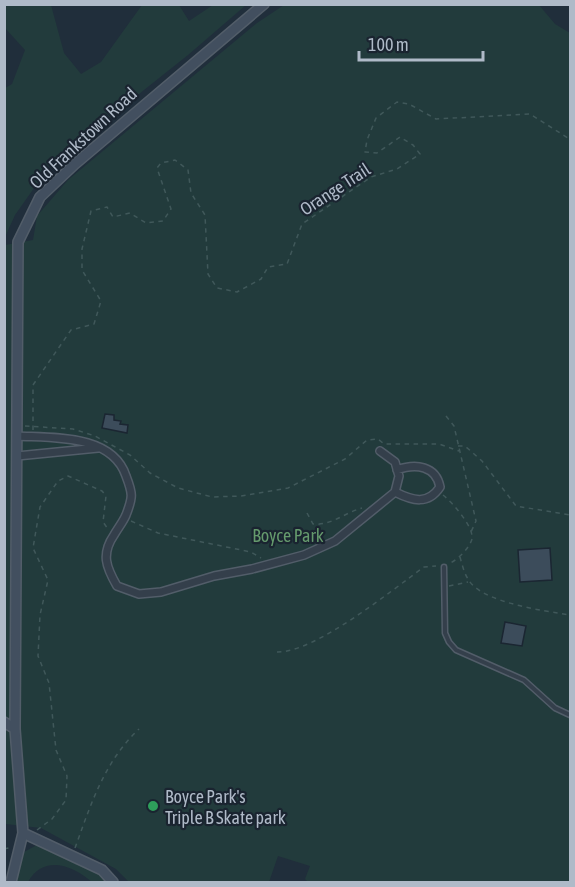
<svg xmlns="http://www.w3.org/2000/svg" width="575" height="887" viewBox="0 0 575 887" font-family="'Asap Condensed',sans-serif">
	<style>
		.green { fill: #223b3c }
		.building { fill: #3c4c5b; stroke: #1b2632; stroke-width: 1.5 }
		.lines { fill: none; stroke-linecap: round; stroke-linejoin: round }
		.lane-casing { stroke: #525d69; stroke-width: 7 }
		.street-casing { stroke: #525d69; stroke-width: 10 }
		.secondary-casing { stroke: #525d69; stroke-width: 12 }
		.path { stroke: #40585a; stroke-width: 1.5; stroke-dasharray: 4.5 4.5; stroke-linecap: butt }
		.lane { stroke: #343f4b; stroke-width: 4 }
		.street { stroke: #343f4b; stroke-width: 7 }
		.secondary { stroke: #424f5f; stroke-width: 9 }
		.leisure-dot { fill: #2e9e5b; stroke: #1a2430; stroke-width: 2 }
		.labels { text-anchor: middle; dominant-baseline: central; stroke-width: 4.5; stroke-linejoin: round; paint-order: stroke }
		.street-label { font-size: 18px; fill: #afbac8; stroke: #1a2430 }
		.park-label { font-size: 18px; fill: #659a6d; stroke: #1a2430 }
		.poi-label { font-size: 18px; fill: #afbac8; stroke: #1a2430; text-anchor: start }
	</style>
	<rect width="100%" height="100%" fill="#202e3b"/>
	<!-- green -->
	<path class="green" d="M5,4L51,5L64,53L81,74L101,62L142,5H179L189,21L213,5H246L188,55L51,164L15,215L5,237V88L12,84L25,50L5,28Z
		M284,5H539L555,24L570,33V882H308L305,879L310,866L278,856L269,882H129L116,869L41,828L6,824L5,829V245L33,240L37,216L68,180L257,23Z
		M37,845L98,873L107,882H92C73,865 43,854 28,882H16L24,852Z"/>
	<!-- building -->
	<path class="building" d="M105,414L114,415V420L121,421L120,424L128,425L127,433L102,428Z
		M550,548L552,580L520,582L518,550Z
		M505,622L526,626L522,646L501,643Z"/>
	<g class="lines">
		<!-- lane casing -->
		<g class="lane-casing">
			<path id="lane" d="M444,567L445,633L449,642L456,650L524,680L555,708L570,715"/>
		</g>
		<!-- street casing -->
		<g class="street-casing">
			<path id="street" d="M17,436C53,438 112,434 126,476C133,494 133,497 126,515C123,522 118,528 114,535C101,554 106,567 117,586L139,594L161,592L214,576L252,569L304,555L335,541L395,492L399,476L395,462L380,451
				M17,456L98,448
				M395,492C413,501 428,505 440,487C436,466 416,463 397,470"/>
		</g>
		<!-- secondary casing -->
		<g class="secondary-casing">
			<path id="secondary" d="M4,722L15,729
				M23,833L102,870L113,882
				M11,882L23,833L15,729L18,242L40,197L75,164L264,4"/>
		</g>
		<!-- path -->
		<path class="path" d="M446,416L454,426L476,521L471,532
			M25,426L73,429L95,436L130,455L150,473L178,488L212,497L241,496L288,488L345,459L367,440L378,439L384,444H439L459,451
			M33,430V385L71,330L94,324L101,301L82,270V249L91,211L107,207L113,217L130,213L146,223L163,221L171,209L157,168L161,163L175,160L188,170L191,193L205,215L208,274L217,288L237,292L261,279L268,267L287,264L302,224L371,177L397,169L420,154L413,145L400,137L377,153L365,152L367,140L376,118L397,102L409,104L436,119L530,114L568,138L570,142
			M458,446H465L482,461L516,506L570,515
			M443,495C452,502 474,527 472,539C469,549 458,559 449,564
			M307,513L313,524C331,526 346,512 362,508
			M131,521L158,533L251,552L261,558
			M460,557C462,564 464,573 468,579C481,603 546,611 570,615
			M449,586L468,582
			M277,652C315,653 392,590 424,567L436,566
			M37,830L52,819L66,800L67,776L56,750L49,683L38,656L40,615L48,580L33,548L40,507L58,481L68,476L102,491L106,496L103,522L108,529
			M75,848C91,804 104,762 139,729
			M4,849L12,847"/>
		<!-- lane -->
		<use href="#lane" class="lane"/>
		<!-- street -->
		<use href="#street" class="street"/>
		<!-- secondary -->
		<use href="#secondary" class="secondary"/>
	</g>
	<!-- markers -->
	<circle class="leisure-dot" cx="153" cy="806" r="6"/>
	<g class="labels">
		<!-- street labels -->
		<g class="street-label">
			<text transform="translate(83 138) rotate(-43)">Old Frankstown Road</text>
			<text transform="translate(335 189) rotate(-33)">Orange Trail</text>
		</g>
		<!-- park labels -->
		<g class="park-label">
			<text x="288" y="535">Boyce Park</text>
		</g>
		<!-- poi labels -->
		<g class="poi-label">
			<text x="165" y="796">Boyce Park's<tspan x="165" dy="21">Triple B Skate park</tspan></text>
		</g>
	</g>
	<!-- border -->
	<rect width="575" height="887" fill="none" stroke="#afbac8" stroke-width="12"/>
	<!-- scale -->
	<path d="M359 51v9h124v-9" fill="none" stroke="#afbac8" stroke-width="3"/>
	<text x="368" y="51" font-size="18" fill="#afbac8" stroke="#1a2430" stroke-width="4.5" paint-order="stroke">100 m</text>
</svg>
